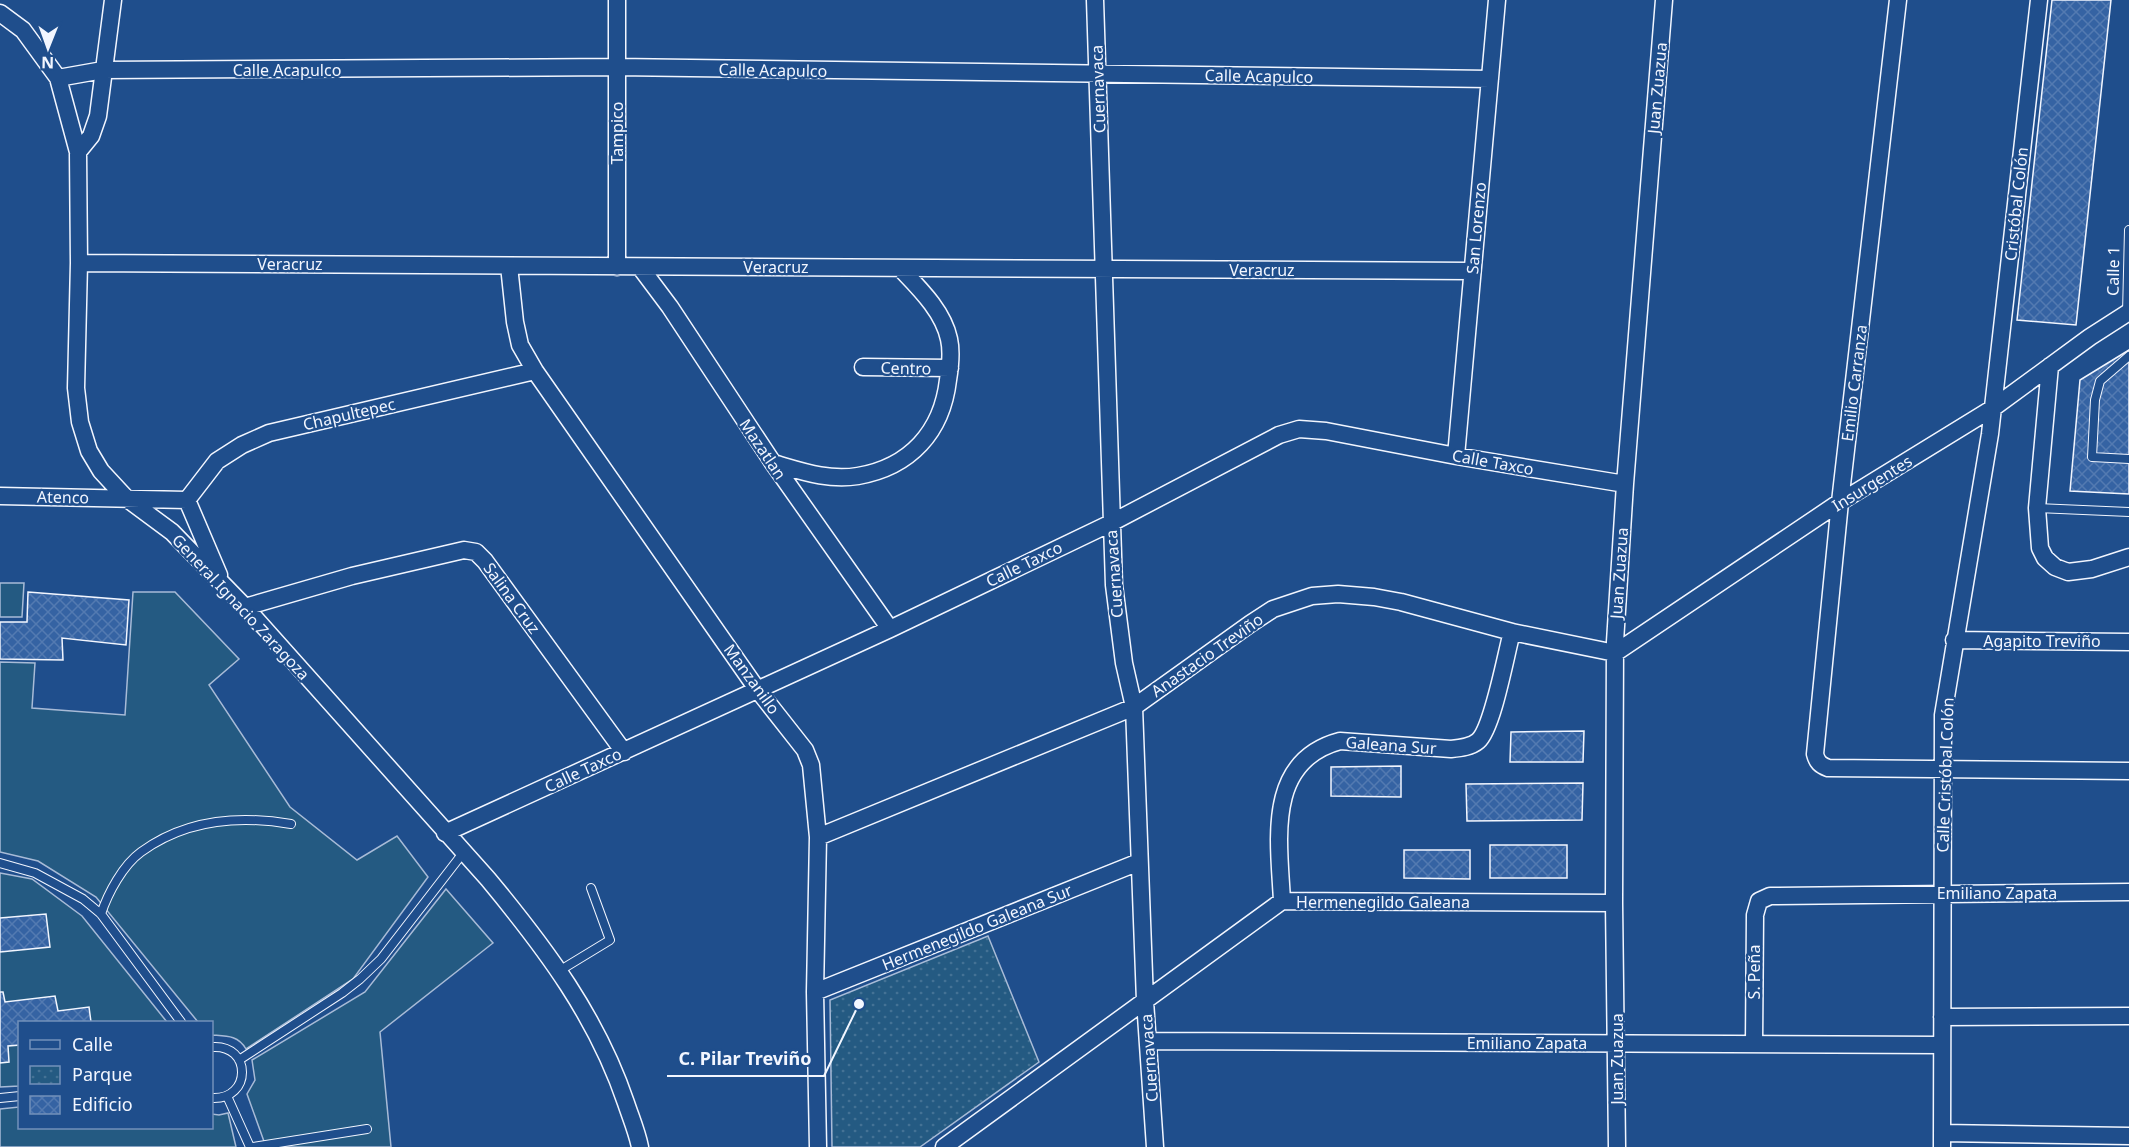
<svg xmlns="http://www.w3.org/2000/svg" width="2129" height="1147" viewBox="0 0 2129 1147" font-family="'Noto Sans',sans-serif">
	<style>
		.green { fill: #245a82; stroke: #a8bbd7; stroke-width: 1.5 }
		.park { fill: url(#park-dots); stroke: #a8bbd7; stroke-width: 1.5 }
		.building { fill: url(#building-cross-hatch); stroke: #f2f6ff; stroke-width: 1.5 }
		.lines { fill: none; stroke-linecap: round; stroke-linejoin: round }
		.service-casing { stroke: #f2f6ff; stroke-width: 10 }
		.minor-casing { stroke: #f2f6ff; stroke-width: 19 }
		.service { stroke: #1f4e8c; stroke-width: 8 }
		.minor { stroke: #1f4e8c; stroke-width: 16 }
		.labels { text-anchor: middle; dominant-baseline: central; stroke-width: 4.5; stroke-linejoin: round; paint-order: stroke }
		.street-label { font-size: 16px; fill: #f2f6ff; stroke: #1f4e8c }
		.leader { fill: none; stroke: #f2f6ff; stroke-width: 2 }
		.callout-dot { fill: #f2f6ff; stroke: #1f4e8c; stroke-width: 2 }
		.callout-label { font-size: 18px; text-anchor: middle; font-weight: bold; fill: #f2f6ff; stroke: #1f4e8c; stroke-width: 4.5; stroke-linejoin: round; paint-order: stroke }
	</style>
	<defs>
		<pattern id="park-dots" width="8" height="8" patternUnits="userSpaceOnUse" patternTransform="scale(1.5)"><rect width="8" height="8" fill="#245a82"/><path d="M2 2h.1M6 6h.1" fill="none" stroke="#447295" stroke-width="1.8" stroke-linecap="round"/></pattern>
		<pattern id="building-cross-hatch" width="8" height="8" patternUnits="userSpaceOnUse" patternTransform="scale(1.5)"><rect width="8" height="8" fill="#3563a3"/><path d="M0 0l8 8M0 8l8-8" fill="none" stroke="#537ab1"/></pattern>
	</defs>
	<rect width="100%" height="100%" fill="#1f4e8c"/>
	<!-- green -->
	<path class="green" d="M0,583H24L22,617H0Z
		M133,592H175L239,659L209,685L290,807L357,860L397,836L428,877L353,979L246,1049C238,1035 226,1036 212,1035V1022H198L96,897L38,861L0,852V662L35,663L32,708L125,715Z
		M0,873L32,879L82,916L167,1022H20L19,1086L0,1087Z
		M446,889L493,943L380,1032L391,1147H266L247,1094L255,1080L252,1060L365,992Z
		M19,1107L20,1128H212V1114L219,1115L228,1113L236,1147H0V1109Z"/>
	<!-- park -->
	<path class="park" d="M988,936L1039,1062L920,1147H832L830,1000Z"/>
	<!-- building -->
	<path class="building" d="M2052,0H2111L2076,325L2017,320Z
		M2129,350V494L2070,491L2080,380Z
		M28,592L129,600L126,645L62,638L63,660L0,659V622H27Z
		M1584,731L1583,762H1510L1511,732Z
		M1401,766V797L1331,796V767Z
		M1583,783L1582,820L1467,821L1466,784Z
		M1490,845H1567V878H1490Z
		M1404,850H1470V879L1404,878Z
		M46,914L50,947L0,952V918Z
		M0,992H3L5,1002L55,996L58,1011L89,1007L91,1022H20V1045L8,1046L9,1062L0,1063Z"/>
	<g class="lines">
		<!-- service casing -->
		<g class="service-casing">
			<path id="service" d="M2127,313L2129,230
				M2129,356L2100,381L2095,400L2092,457L2129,459
				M2037,508L2129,512
				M0,863L35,873L83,899L101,914L181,1022
				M101,914C108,893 123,865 141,852C186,819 238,815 291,824
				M559,971L610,940L591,888
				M212,1047C252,1044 252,1100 212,1098
				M239,1060L342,993L360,979L381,959L463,853
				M227,1096L250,1147
				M0,1098L20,1096
				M253,1147L367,1129"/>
		</g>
		<!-- minor casing -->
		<g class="minor-casing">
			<path id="minor" d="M113,0L98,116L91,136L78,152L79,263L76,388L80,422L89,451L101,471L126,498L172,532L245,607L488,879C546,949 597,1017 626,1103C631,1118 637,1132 640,1147
				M617,0V267
				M1095,0L1114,585L1124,663L1134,707L1145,1001L1155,1147
				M1898,0L1840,502L1815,754C1817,762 1820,765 1828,768L2129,771
				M0,13L23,30L58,78L78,152
				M58,78L103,70L617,67L1490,79
				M79,263L1472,271
				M509,266L515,322L520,345L535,371L757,689L805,750L811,765L818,837L815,992L818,1147
				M640,267L670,307L773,463L890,629
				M2050,366L2037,508L2040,548L2045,558L2055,567L2068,572L2092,569L2129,557
				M863,367L950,368
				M1456,456L1497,0
				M773,463C801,471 828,481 858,476C910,467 942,432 948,380C950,368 952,352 949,339C943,311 919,288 900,268
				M0,496L187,500L219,575
				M187,500L217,461L242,445L269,433L535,371
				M245,607L352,576L464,550L476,552L485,561L624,752
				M1954,640L2129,642
				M445,833L890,629L1111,523L1279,435L1299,429L1326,431L1456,456L1625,484
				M818,837L1134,707L1250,624L1273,609L1312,596L1338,594L1374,597L1401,602L1512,632L1615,653L1840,502L1993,408L2090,337L2129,312
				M1282,901C1279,841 1265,761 1340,741L1451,749C1461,748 1471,747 1478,741C1493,728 1506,653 1512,632
				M815,992L1139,862
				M1942,1017L2129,1016
				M1148,1041L1942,1045
				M1754,1044L1755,915L1759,901L1770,896H1777L2129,892
				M1942,1133L2129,1136
				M944,1147L1282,901L1614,903
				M1617,1147L1614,903L1615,642L1625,484L1664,0
				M1942,1147L1943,715L1990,434L2039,0"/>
		</g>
		<!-- service -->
		<use href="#service" class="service"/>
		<!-- minor -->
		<use href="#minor" class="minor"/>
	</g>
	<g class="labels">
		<!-- street labels -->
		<g class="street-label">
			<text x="287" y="70">Calle Acapulco</text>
			<text transform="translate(773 70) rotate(1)">Calle Acapulco</text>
			<text transform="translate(1259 76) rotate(1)">Calle Acapulco</text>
			<text transform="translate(1657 88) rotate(-85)">Juan Zuazua</text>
			<text transform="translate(1098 89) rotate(-92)">Cuernavaca</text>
			<text transform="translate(617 133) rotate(-90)">Tampico</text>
			<text transform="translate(2016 204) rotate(-84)">Cristóbal Colón</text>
			<text transform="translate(1476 228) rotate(-85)">San Lorenzo</text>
			<text x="290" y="264">Veracruz</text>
			<text x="776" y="267">Veracruz</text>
			<text x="1262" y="270">Veracruz</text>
			<text transform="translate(2113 271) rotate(-89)">Calle 1</text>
			<text transform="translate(906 368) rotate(1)">Centro</text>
			<text transform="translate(1854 383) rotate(-83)">Emilio Carranza</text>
			<text transform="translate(349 414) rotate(-13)">Chapultepec</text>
			<text transform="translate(763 449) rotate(56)">Mazatlan</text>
			<text transform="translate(1493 462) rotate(10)">Calle Taxco</text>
			<text transform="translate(1872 483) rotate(-32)">Insurgentes</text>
			<text transform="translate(63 497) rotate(1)">Atenco</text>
			<text transform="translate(1024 564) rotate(-26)">Calle Taxco</text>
			<text transform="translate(1619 573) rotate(-86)">Juan Zuazua</text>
			<text transform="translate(1114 574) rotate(-94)">Cuernavaca</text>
			<text transform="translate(512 598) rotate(54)">Salina Cruz</text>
			<text transform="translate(241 607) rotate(47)">General Ignacio Zaragoza</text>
			<text x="2042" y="641">Agapito Treviño</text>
			<text transform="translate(1207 655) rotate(-35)">Anastacio Treviño</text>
			<text transform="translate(752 679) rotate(54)">Manzanillo</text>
			<text transform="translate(1391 745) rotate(4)">Galeana Sur</text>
			<text transform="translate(583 770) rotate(-25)">Calle Taxco</text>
			<text transform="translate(1945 775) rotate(-88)">Calle Cristóbal Colón</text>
			<text x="1997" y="893">Emiliano Zapata</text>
			<text x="1383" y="902">Hermenegildo Galeana</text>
			<text transform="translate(977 927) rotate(-22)">Hermenegildo Galeana Sur</text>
			<text transform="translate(1754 972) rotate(-90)">S. Peña</text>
			<text x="1527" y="1043">Emiliano Zapata</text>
			<text transform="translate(1149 1058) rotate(-94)">Cuernavaca</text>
			<text transform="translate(1617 1059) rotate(-90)">Juan Zuazua</text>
		</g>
	</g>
	<!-- callouts -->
	<path class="leader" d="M859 1004L824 1076H667"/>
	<circle class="callout-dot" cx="859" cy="1004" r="6"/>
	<g class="callout-label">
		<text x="745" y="1065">C. Pilar Treviño</text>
	</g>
	<!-- legend -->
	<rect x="18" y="1021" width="195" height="108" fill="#1f4e8c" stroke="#7391ba" stroke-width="1.5"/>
	<rect x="30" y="1040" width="30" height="9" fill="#1f4e8c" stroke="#7391ba" stroke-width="1.5"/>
	<text x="72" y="1051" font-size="18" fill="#f2f6ff">Calle</text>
	<rect x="30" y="1066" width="30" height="18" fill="url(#park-dots)" stroke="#7391ba" stroke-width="1.5"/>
	<text x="72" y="1081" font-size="18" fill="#f2f6ff">Parque</text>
	<rect x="30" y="1096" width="30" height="18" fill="url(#building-cross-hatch)" stroke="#7391ba" stroke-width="1.5"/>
	<text x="72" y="1111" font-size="18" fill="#f2f6ff">Edificio</text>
	<!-- north arrow -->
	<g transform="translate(48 48) rotate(181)" stroke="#1f4e8c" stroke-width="4.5" paint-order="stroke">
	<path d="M0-4.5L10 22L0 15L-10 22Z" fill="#f2f6ff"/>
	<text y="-9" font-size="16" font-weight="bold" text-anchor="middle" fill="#f2f6ff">N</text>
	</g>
</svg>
